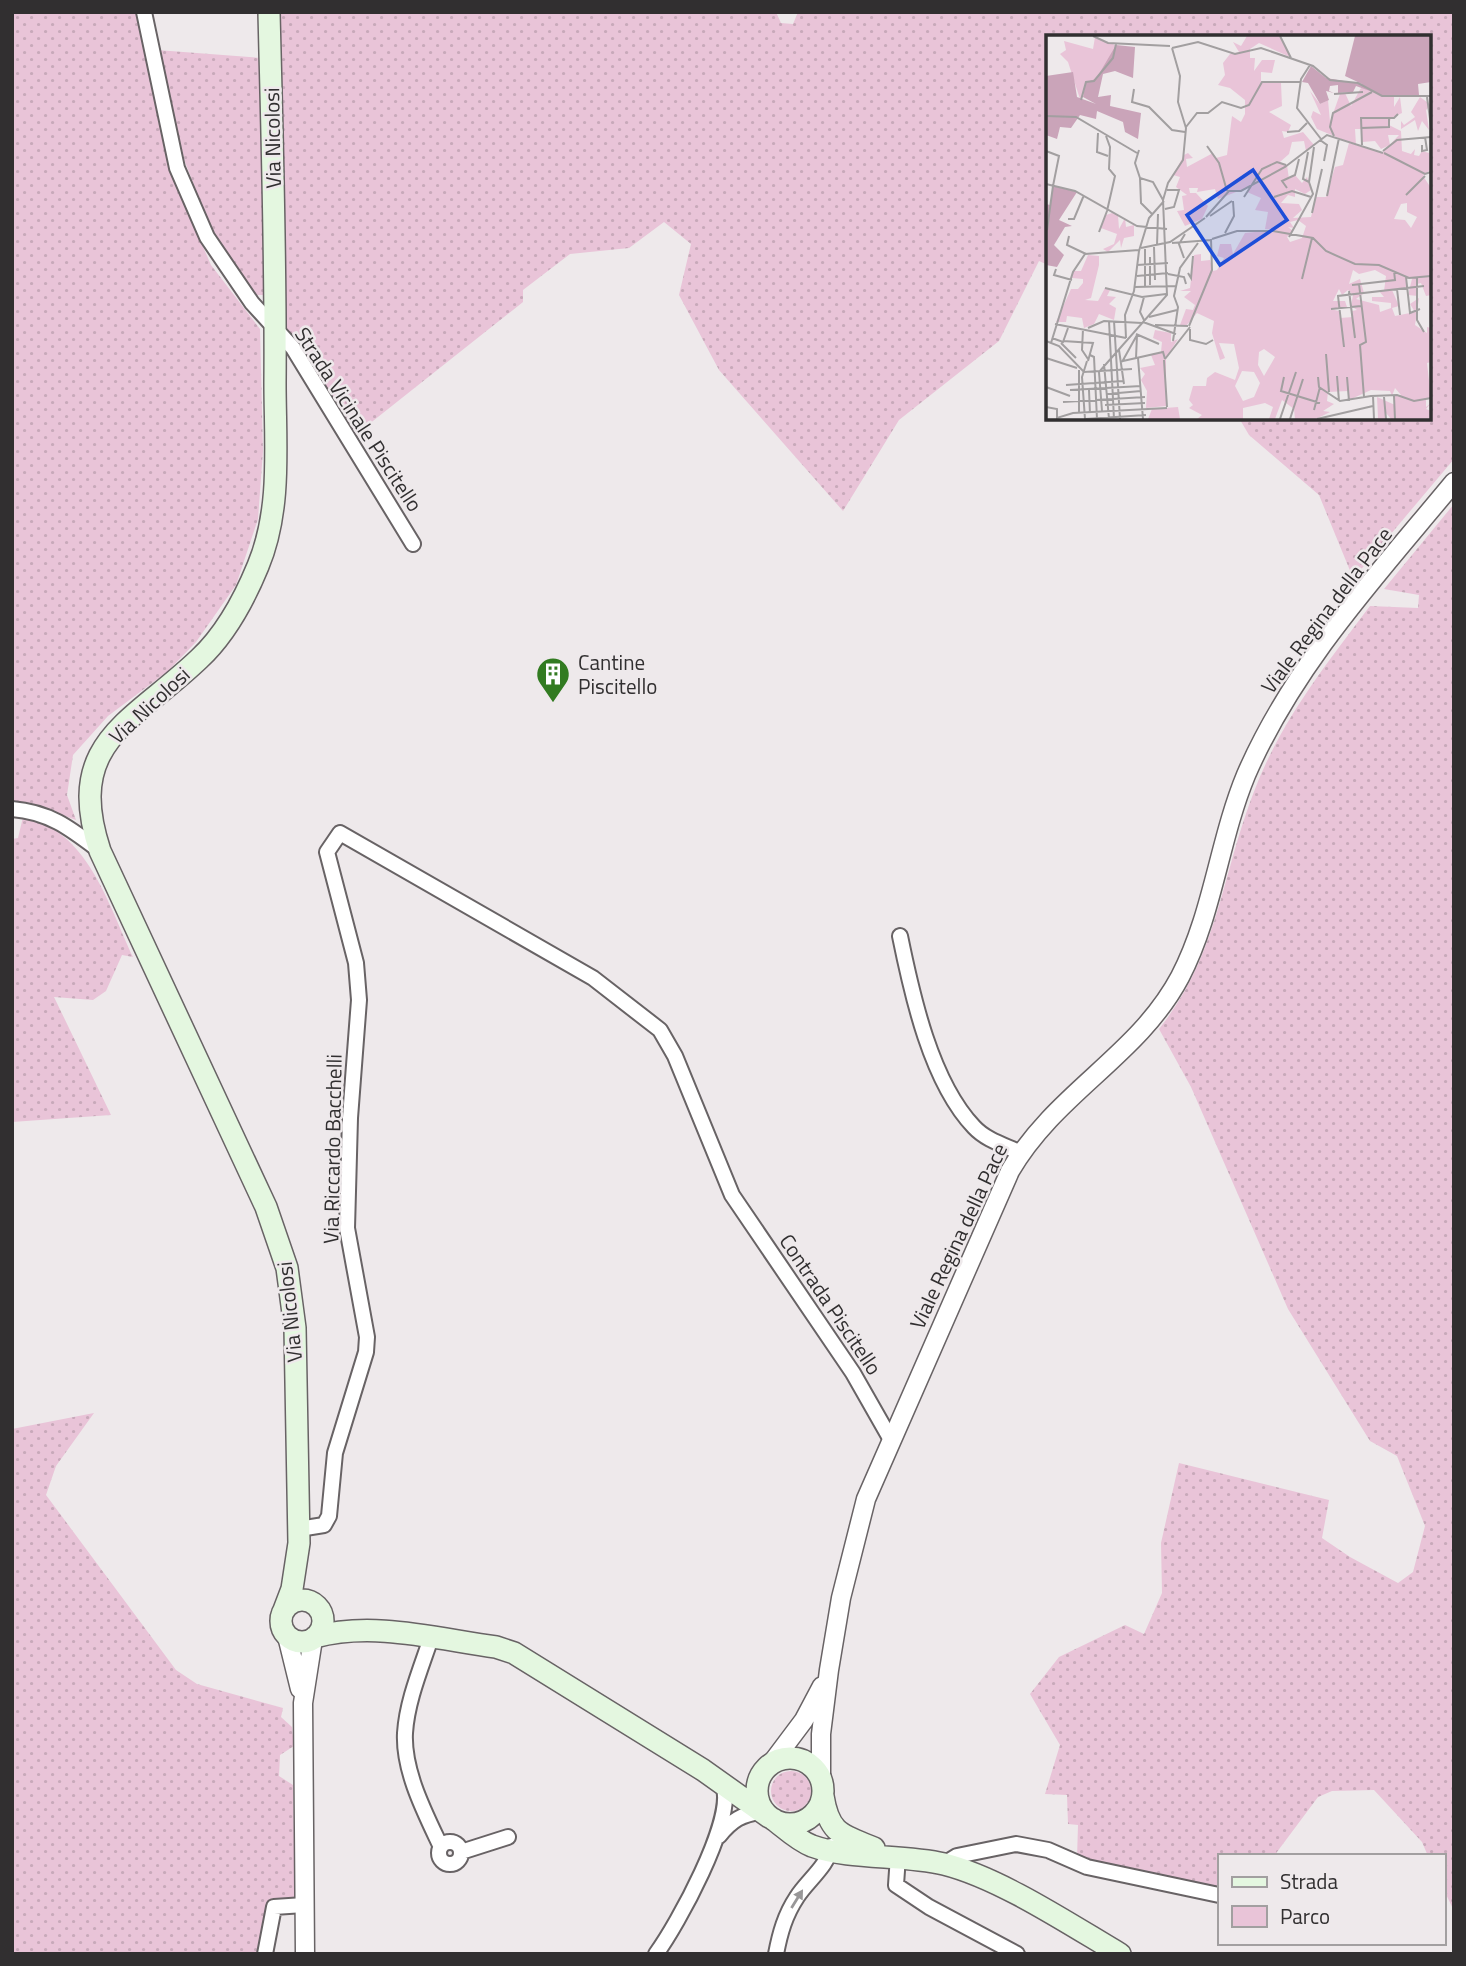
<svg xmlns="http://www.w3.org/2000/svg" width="1466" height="1966" viewBox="0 0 1466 1966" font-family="'Titillium Web',sans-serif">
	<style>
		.green { fill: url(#green-dots) }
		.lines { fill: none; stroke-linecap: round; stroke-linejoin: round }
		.minor-casing { stroke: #686365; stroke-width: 18 }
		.tertiary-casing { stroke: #686365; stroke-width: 21 }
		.secondary-casing { stroke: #686365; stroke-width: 24 }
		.minor { stroke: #fff; stroke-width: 14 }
		.tertiary { stroke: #fff; stroke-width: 18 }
		.secondary { stroke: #e4f7e0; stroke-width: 21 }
		.oneway { fill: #989798 }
		.labels { text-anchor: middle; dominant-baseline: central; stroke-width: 5; stroke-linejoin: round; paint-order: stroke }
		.street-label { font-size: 21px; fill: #312f30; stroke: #eee9eb }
		.poi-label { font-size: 21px; fill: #312f30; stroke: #eee9eb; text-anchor: start }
		.inset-road { fill: none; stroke: #a29fa0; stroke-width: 2 }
		.view { fill: #1d4ed8; fill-opacity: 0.15; stroke: #1d4ed8; stroke-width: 3.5 }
		.inset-edge { fill: none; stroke: #312f30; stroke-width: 3.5 }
	</style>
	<defs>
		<pattern id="green-dots" width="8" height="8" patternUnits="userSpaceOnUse" patternTransform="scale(1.75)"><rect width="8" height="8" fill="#e9c4d8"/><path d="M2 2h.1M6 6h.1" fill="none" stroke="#c8a9ba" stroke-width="1.8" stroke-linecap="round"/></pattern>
	</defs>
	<rect width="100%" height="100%" fill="#eee9eb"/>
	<!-- green -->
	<path class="green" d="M12,12H137L173,178L211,265L260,329L263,451L258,519L236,585L196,642L168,671L108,716L73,755L67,795L76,820L35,805H12Z
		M277,12H776L781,23L793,24L798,12H1454V459L1358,573H1351L1319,495L1249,435L1239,418H1429V37H1048V265L1039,261L999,341L899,420L843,511L719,370L679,295L691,244L664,222L629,248L570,254L523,290V302L354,436L285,326Z
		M157,50L262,58L266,295H256L213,234L185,162Z
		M1454,504V1911L1443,1888V1856H1428L1422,1842L1374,1790L1332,1791L1318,1797L1274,1856H1219V1889L1077,1858L1078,1825L1068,1824L1067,1795L1045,1794L1060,1745L1030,1694L1059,1657L1125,1625L1144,1634L1162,1593L1161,1543L1179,1463L1329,1500L1322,1538L1350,1557L1398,1583L1413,1572L1425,1526L1397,1456L1370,1441L1288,1309L1191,1087L1159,1029C1219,954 1221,875 1255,789C1281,721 1327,663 1370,606L1418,608L1419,595L1384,589Z
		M23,817C88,830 108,904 133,957L122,955L106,991L93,1000L54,997L111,1115L12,1122V839L18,838Z
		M94,1413L56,1466L46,1495L176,1670L197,1684L283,1708L281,1717L292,1727L294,1746L280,1755L279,1776L293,1785L295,1899L268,1903L258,1954H12V1429Z
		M771 1791a20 20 0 1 1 40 0a20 20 0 1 1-40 0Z"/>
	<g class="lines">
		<!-- minor casing -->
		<g class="minor-casing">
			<path id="minor" d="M144,12L177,168L207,237L252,303L293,348L413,544
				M12,809C50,812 71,829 100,851
				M900,936C912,995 931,1082 974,1127C986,1140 1004,1145 1021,1153
				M299,1529L324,1525L329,1516L335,1453L366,1352L367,1337L347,1228L350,1118L359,1000L356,963L327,852L340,833L593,978L660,1030L675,1056L732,1195L853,1373L890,1438
				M431,1638C421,1668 407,1701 405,1733C403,1771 425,1813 441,1847
				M719,1836C732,1820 742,1814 761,1812
				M439 1853a11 11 0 1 1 22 0a11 11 0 1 1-22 0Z
				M461,1852L508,1837
				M898,1856L896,1885L929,1907L1017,1954
				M944,1864L957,1856L1016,1844L1048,1850L1087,1867L1219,1895
				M265,1954L274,1907L304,1905
				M656,1954C678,1924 733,1823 724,1788
				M776,1954C780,1933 785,1915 797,1897C807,1881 829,1865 831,1846"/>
		</g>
		<!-- tertiary casing -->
		<g class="tertiary-casing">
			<path id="tertiary" d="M287,1636L300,1689
				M771,1764L804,1720L822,1686
				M821,1778V1734L829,1670L841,1598L866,1499L1010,1171C1056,1092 1138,1056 1180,977C1213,914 1219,840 1246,775C1294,664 1378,574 1454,482
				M305,1954L303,1703L313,1639"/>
		</g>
		<!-- secondary casing -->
		<g class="secondary-casing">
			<path id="secondary" d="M269,12C272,136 276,259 275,383C275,443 282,509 258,566C244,600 226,634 199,659C132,723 64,742 100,851L266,1207L287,1268L295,1328L299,1543L292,1589L284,1610
				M281 1621a21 21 0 1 1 42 0a21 21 0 1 1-42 0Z
				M315,1637C373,1621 437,1639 496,1647L514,1653L703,1770L769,1817
				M757 1791a33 33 0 1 1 66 0a33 33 0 1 1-66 0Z
				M823,1796C829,1834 842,1835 874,1848
				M773,1819C785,1828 797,1840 812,1846C851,1860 902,1854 944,1864C1000,1878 1069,1924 1120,1954"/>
		</g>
		<!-- minor -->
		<use href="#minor" class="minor"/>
		<!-- tertiary -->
		<use href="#tertiary" class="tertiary"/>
		<!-- secondary -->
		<use href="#secondary" class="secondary"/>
	</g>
	<!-- one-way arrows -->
	<defs><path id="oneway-solid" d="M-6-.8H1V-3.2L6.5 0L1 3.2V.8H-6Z" transform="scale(1.75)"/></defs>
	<use class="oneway" href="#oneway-solid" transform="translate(797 1899) rotate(-58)"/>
	<!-- icons -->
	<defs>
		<g id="building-pin" transform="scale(1.75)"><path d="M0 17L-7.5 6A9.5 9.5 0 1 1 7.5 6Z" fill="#327b21" stroke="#eee9eb"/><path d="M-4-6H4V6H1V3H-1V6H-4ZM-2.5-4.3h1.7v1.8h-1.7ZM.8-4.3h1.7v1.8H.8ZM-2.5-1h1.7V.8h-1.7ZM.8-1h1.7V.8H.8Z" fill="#fff"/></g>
	</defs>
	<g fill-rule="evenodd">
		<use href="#building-pin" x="553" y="674"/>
	</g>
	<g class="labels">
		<!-- street labels -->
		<g class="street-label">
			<text transform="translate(272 138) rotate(-91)">Via Nicolosi</text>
			<text transform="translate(359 419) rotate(57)">Strada Vicinale Piscitello</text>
			<text transform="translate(1326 610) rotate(-53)">Viale Regina della Pace</text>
			<text transform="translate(149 705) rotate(-43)">Via Nicolosi</text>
			<text transform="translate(332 1149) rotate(-89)">Via Riccardo Bacchelli</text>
			<text transform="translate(958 1236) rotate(-65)">Viale Regina della Pace</text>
			<text transform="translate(831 1304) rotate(56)">Contrada Piscitello</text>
			<text transform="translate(289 1312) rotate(-96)">Via Nicolosi</text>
		</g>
		<!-- poi labels -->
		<g class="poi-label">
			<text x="578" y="662">Cantine<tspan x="578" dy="24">Piscitello</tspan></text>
		</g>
	</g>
	<!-- overview -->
	<g transform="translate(1046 35)">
		<rect width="385" height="385" fill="#eee9eb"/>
		<path d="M201,1H233L244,22L213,8L204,14V23H209L208,36L216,25H229L226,38L215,37V46L235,48L236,71L223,77L245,90L242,97L236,96L238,103L257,97L268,110L260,116L258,106L246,107L243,119L234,127L241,130L243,144L249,140L256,148L261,142L265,155L259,159L249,154V162L242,160L235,168L253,169L256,175L247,183L265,182L270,162H280L289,132L297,130L303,108L336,118L353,100H342L344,110L335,114L329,106L316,107L315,94H309L310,110L271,94L265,82L267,76L275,80L264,56L274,69L282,65L284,87L294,59L299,58L305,71L316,51L348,62V72L354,62L356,78L345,83L343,90L355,96L356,116L365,119L369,114L368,120L373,121L376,116L383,118L385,134L377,141L385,153V260L380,261L375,248L371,249L372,261L362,260L366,244L360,242L361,252L346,255L353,271L346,273L349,281L369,277L364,269L373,263L369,290L381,298V292L385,293V327L381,328L385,363L380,365V372L385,368L380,374L385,376V384H345L340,378V384H328L332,383L331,362L349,370V361L355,360L349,353L346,361L344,356L325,355L303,365L302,356L282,357L281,366L288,369L277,376L284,377L270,384H249L248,374L236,365L229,384H223L227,372L219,368L197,373V384H151L156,380L143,373L147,370L143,365L147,351H160L161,343L169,337L189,345L193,333L188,309L173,308L179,323L174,325L166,298L168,286L151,278L140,291L134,290L140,274L147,275L149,270L138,262L145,256H134L144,253L148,220L155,219V226L164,225L167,236L171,235L178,223L171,221L174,209H185L187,219L199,198L228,195L219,194L222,177L209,175L215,163L201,157L203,152L172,164L169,154L151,157L152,153H143L144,158H150L162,171L156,184L139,191L131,176L138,175L136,161L141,160L130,152L134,142L127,140L138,120L142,118L147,123L140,124L141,132L167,118L170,123L181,120L186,81L195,87L199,79V65L184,53L172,50L179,40L177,28L184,19L193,17L187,7L195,11ZM361,168V177L371,182L365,193L359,185L348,184L355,169ZM252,185L260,191L256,203L244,207L241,202L247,196L242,192L248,193L244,187ZM307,235L313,239L329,235L340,241L338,256H333L338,262H326V266L345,268V273L334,277L333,270L310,264L318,258L314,244L303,249ZM293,254L296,260L302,255L307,260L305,271L311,275L306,276L307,282L294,283L293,276L284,274L301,272L299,266H287ZM218,314L229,322L218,341L212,330L213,317ZM196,336L208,337L214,348L208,362L197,366L189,351ZM49,2L69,10L67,23L34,64L22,27L14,19L20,15L18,6L47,14ZM374,62L385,70L380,75L383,95L376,86L372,96L369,85L355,94V86L358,90L369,82L365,77ZM66,178L72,180L73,194L79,183L80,192L88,190V201L78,203L75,213L74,205L62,217L57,214L68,209L71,199L55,193L60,180ZM42,220L53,221V230L45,263L39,265L52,266L59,253L64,255L61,261L70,262L63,269L70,273L68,285L53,279L48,289L38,293L36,283L21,281L20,287H10L25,254H32L37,248V244L26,243L27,236H35ZM109,295L125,298V307L132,304L120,323V371L100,373L101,356L95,345L99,339L94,333L109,330L105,320L115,317L116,307L107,303ZM132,372L134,384H102L106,374Z" fill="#e9c4d8" fill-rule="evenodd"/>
		<path d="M309,1H385V47L372,49L373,60L338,61L310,51L307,57L292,58V50L284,51L283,56L288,58L280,56L283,65L274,69L262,48L256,47L265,31L280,43L316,49L299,41ZM70,10L89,12L87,43L69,36L57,39L52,62L65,60L64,71L95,78L92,104L79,97L77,87L51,76L50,84L34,80L25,93L14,92L11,104L0,100V41L27,37L31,62L50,69L37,62L40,47L50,44ZM7,151L31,157L13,185L26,191L19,192L8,210L18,220L11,232L0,230V169L4,170Z" fill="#caa4b9"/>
		<path class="inset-road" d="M47,1L62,8L124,11M234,1L245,23M126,13L152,7L189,19L215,13L267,31L284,45L312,48L336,61H385M264,30L255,44L251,73L275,104M88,54L86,67L103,72L126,95L139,97M288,59L317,57M381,62L385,91M35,65L40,47L48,46L67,23L70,9M0,81L30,82L91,118M140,92L151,78H162L176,67L195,73L203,70L216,47H254M315,93L343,92V84M241,97L253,96L261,88M52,98L51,117L62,121M60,101L64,112L63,134L69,141L61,176M288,101L284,92L287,78L326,57M274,105L281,110L278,126M316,110L315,83H348L352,79M376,110V116L381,115L379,102M161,111L173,128L181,156M93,115L89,128L94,143L107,147L117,165M0,116L13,121L7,151M337,116L351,105L385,102M262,117L257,144L263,147M338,118L379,139L385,137M94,143L95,168L106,179M0,149L29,156L91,191L121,194M241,153L236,146L249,140L253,124M360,160L379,141M281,161L293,103M198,162L216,134L231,127L240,130M228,162L246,156L265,162M119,174L128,172L133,155H121M266,178L276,134M164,181L186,166M160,182L183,156H195L239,132L281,100L337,118M22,184H28L38,160M1,195L7,151M53,197L61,176M179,198L188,181L187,166M23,201L21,210L40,219M243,202L267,159L263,147L268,112M166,204L191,196H227L267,203L280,216L309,229L333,230L363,243L385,241M126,208L165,205M111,210L112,179M108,212L109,245M95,213L124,207L159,183M138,223L133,209L139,199M91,230L122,228M10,234L8,240L26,245M142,238L145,243L147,221M122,239L138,242L140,249M91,241L122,238M360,242L364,278L374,274M371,243V285L378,297M256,244L266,203M313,249L320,307L314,310L318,362M104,250V222M306,250L349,245L348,236M99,251V212M89,252L130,251M59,253L96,262L120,259M351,254L354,280M303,256L309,303M98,262L94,277L98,285M285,274L315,271M103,282L131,275M63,286L68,384M68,286L74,384M97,287L130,299M9,289L80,303M109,290L142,291M143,291L166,235L165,204M42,293L58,286L96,288M37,294L36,315L42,324M144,294V305L160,309L167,305M90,299L113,309M6,303L17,307L22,293M80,303L79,280L88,256L93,216L103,183L118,166M0,306L13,311L38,337L86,334M17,306L47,308L42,326M127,306L132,272L128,261L134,233L152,208M5,308L27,237L39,219L93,215M15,308L30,323M298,312L292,261L378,251M73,315L78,349M280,319L283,357M44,320L48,322L51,384M0,323L31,333M90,323L91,300M92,323L97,384M119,324L144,292M118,325L121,372M77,326L117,317L119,324M76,327L91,300M58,329L63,384M53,337L121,260L117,165L122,148L137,125L140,93L132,67L134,41L126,13M53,337L56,376M291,341L293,366M238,342L235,356L274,368M272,342L273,352L294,366L325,361L351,360L368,366L385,363M301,342L303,366M20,350L77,346M0,352L24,361M24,355L95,351M43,355L44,379M61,359L95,356M327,361L328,384M348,361L349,384M338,362L340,384M17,367L99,362M59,370L99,368M0,372L11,374V383L27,378L121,373M268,375L274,352M33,378V335M39,384L100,380M39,384L36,342L41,326M234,384L250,337M244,384L257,344M271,384L327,371"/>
		<path class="view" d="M207,135L241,185L174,230L141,180Z"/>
		<rect width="385" height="385" class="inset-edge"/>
	</g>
	<!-- border -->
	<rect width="1466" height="1966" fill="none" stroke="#312f30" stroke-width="28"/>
	<!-- legend -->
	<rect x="1218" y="1854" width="228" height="91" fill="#eee9eb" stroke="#a29fa0" stroke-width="2"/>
	<rect x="1232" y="1877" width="35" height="10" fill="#e4f7e0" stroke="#a29fa0" stroke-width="2"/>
	<text x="1280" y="1889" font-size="21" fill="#312f30">Strada</text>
	<rect x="1232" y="1906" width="35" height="21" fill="#e9c4d8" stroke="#a29fa0" stroke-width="2"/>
	<text x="1280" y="1924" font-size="21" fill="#312f30">Parco</text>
</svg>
